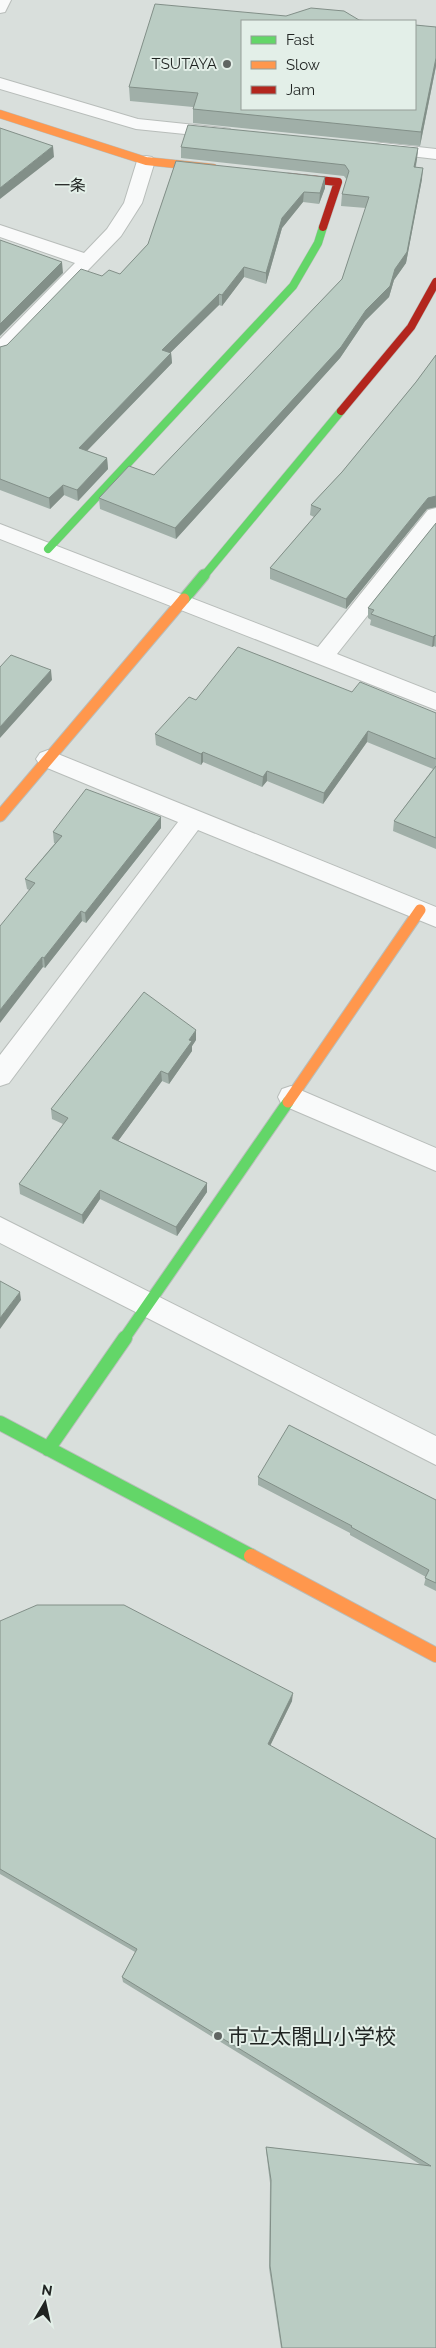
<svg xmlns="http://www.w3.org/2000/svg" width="436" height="2348" viewBox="0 0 436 2348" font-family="Raleway,'Noto Sans JP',sans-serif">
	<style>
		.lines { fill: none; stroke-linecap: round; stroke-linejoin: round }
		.lane-casing { stroke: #b8bdba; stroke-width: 2 }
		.street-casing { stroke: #b8bdba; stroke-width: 2 }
		.fast-far2-casing { stroke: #b8bdba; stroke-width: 9 }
		.fast-far1-casing { stroke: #b8bdba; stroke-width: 13 }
		.fast-casing { stroke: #b8bdba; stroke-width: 16 }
		.slow-far2-casing { stroke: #b8bdba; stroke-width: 9 }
		.slow-far1-casing { stroke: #b8bdba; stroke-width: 13 }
		.slow-casing { stroke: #b8bdba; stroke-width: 16 }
		.jam-casing { stroke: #b8bdba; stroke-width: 9 }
		.lane { fill: #f9fafa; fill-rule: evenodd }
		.street { fill: #f9fafa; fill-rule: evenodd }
		.fast-far2 { stroke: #63d668; stroke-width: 8 }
		.fast-far1 { stroke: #63d668; stroke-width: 11 }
		.fast { stroke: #63d668; stroke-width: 14 }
		.slow-far2 { stroke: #ff974d; stroke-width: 8 }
		.slow-far1 { stroke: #ff974d; stroke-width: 11 }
		.slow { stroke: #ff974d; stroke-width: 14 }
		.jam { stroke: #b3261e; stroke-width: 8 }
		.wall { fill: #a0afa8 }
		.shaded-wall { fill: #828f88 }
		.building { fill: #baccc3; stroke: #828f88 }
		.poi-dot { fill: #606562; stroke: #e3efe8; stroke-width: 2 }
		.labels { text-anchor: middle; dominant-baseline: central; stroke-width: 4; stroke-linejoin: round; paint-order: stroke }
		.far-poi-label { font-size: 15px; fill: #1f2321; stroke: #e3efe8; text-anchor: end }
		.far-neighbourhood-label { font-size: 16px; fill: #1f2321; stroke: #e3efe8 }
		.near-poi-label { font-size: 21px; fill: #1f2321; stroke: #e3efe8; text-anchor: start }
	</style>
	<rect width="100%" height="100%" fill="#d9dfdc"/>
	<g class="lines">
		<!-- lane casing -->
		<g class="lane-casing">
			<path id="lane" d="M0,0H11L5,12L0,13Z"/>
		</g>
		<!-- street casing -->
		<g class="street-casing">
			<path id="street" d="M0,78L138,119L224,128L230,129L233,133L230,137L224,138L136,129L0,89Z
				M382,143L436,149V159L376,152L373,148L376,144Z
				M146,156L152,157L155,161L142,203L121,236L7,354L0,356V339L75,263L0,237V225L84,253L107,229L124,203L137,161L140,157Z
				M436,508V529L337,654L436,693V710L0,539V524L318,647L428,510Z
				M48,750L436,907V927L198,830L9,1083L0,1086V1055L178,822L40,765L36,759L40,753Z
				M291,1086L436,1148V1171L282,1105L278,1097L282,1089Z
				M0,1217L436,1436V1465L0,1243Z"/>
		</g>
		<!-- fast-far2 casing -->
		<g class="fast-far2-casing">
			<path id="fast-far2" d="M48,549L293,286L318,243L323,227
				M203,577L341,411"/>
		</g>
		<!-- fast-far1 casing -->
		<g class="fast-far1-casing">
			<path id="fast-far1" d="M184,599L204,575
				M124,1339L288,1102"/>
		</g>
		<!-- fast casing -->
		<g class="fast-casing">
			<path id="fast" d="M0,1423L251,1556
				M48,1449L125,1338"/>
		</g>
		<!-- slow-far2 casing -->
		<g class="slow-far2-casing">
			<path id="slow-far2" d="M0,114L146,161L213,168"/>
		</g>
		<!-- slow-far1 casing -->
		<g class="slow-far1-casing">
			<path id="slow-far1" d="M0,816L184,599
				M288,1102L420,910"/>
		</g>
		<!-- slow casing -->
		<g class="slow-casing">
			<path id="slow" d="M251,1556L436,1655"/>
		</g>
		<!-- jam casing -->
		<g class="jam-casing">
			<path id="jam" d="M288,177L338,182L323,227
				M341,411L411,327L436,282"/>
		</g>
		<!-- lane -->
		<use href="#lane" class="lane"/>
		<!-- street -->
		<use href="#street" class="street"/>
		<!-- fast-far2 -->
		<use href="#fast-far2" class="fast-far2"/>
		<!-- fast-far1 -->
		<use href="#fast-far1" class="fast-far1"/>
		<!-- fast -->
		<use href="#fast" class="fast"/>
		<!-- slow-far2 -->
		<use href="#slow-far2" class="slow-far2"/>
		<!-- slow-far1 -->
		<use href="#slow-far1" class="slow-far1"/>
		<!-- slow -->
		<use href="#slow" class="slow"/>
		<!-- jam -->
		<use href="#jam" class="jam"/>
	</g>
	<!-- wall -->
	<path class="wall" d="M286,16L359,20L436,27V66L420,146L193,123V107L130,101L129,87Z
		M181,147L418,148L416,167L422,179L406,263L394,280L389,297L365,321L340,358L176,539L100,509L99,498L154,475L342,279L366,208L341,206L342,194L347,180L344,176L181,158Z
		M176,161L325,188L319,204L303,202L282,228L266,284L244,277L222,306L219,305L171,352L172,363L87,451L107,458L108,469L78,501L64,495L50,509L0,490V347L7,345L102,276L120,274L148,244Z
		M436,355V507L427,509L346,609L270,579V568L314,517L310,515L311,505L342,472L416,382Z
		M436,523V647L434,646L432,647L370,625L371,620L368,618V608Z
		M352,692L436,713V849L393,831L394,821L433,769L367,742L323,804L267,781L262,787L203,762L201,765L156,745L155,734L196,700Z
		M161,817V828L86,923L82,921L45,968L43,967L29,890L27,889L25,879L55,843H54L53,832Z
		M196,1040L192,1046V1051L169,1084L162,1081L118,1141L207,1183V1192L177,1236L100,1199L83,1224L20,1194L19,1184L63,1124L52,1119L51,1109Z
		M258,1477L436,1500V1591L424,1585L426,1577L350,1535V1533L258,1485Z
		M0,1621L292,1701L270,1746L436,1839V2348H281L269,2268L270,2183L266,2150V2147L421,2165L123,1982L122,1977L135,1952L0,1874Z"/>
	<!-- shaded-wall -->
	<path class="shaded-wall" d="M436,58V66L420,146L421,132Z
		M53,146L54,157L0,199V188Z
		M418,148L417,159L413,178L414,167Z
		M423,168L422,179L406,263L394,280L389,297L365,321L340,358L176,539L175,528Z
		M325,177V188L319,204L320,193Z
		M304,192L303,202L282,228L266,284V273L282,218Z
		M62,262L63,273L0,336V324Z
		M244,267V277L222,306V295Z
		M219,294V305L163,360L162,350Z
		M171,353L172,363L80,458L79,448Z
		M107,458L108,469L78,501L77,490Z
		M63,485L64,495L50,509L49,498Z
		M436,496V507L427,509L346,609V599L428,498Z
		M435,635L434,646L432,647L433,637Z
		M51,670L52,680L0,738V727Z
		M368,731L367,742L323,804L324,793Z
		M203,752V762L201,765V754Z
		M267,771V781L262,787L263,777Z
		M161,817V828L86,923L85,913Z
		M81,911L82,921L45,968L44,958Z
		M42,957L43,967L0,1023V1010Z
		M196,1030V1040L192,1046V1051L169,1084L168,1074L189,1040Z
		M161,1071L162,1081L113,1148L112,1138Z
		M207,1183V1192L177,1236L176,1227Z
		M100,1190V1199L83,1224L82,1215Z
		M20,1292L21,1300L0,1329V1318Z
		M293,1693L292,1701L267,1752L268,1744Z"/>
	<!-- building -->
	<path class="building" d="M155,4L286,16L311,8L344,11L359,20L369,21H242V109H415V25L436,27V58L421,132L193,109L198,93L129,87Z
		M188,125L418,148L414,167L423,168L407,252L395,269L390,286L366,310L341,347L175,528L99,498L129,466L154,475L342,279L369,197L342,194L349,171L345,165L181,147Z
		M0,128L53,146L0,188Z
		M176,161L325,177L320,193L304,192L282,218L266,273L244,267L222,295L219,294L162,350L171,353L79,448L107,458L77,490L63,485L49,498L0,479V347L7,345L81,269L102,276L109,270L120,274L148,244Z
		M0,240L62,262L0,324Z
		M436,355V496L428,498L346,599L270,568L321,509L311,505L342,472L416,382Z
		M436,523V636L435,635L433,637L371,614L374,610L368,608Z
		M238,647L352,692L360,682L436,713V759L368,731L324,793L267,771L263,777L203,752L201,754L155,734L189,697L196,700Z
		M11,655L51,670L0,727V667Z
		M436,766V838L394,821Z
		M86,789L161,817L85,913L81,911L44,958L42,957L0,1010V926L35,883L25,879L62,836L53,832Z
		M144,992L196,1030L189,1040L192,1041L168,1074L161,1071L112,1138L207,1183L176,1227L100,1190L82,1215L19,1184L68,1118L51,1109Z
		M0,1281L20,1292L0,1318Z
		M289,1425L436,1500V1583L425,1578L429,1570L351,1527L352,1526L258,1477Z
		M37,1605H124L293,1693L268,1744L436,1839V2348H282L270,2266L271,2180L266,2147L431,2166L122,1977L137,1949L0,1869V1621Z"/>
	<!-- markers -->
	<g class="poi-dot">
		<circle cx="227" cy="64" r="5"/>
		<circle cx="218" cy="2036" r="5"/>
	</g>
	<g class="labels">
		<!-- far-poi labels -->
		<g class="far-poi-label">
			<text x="217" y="64">TSUTAYA</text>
		</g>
		<!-- far-neighbourhood labels -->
		<g class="far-neighbourhood-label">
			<text x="70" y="185">一条</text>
		</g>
		<!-- near-poi labels -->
		<g class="near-poi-label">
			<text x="228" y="2036">市立太閤山小学校</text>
		</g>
	</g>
	<!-- legend -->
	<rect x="241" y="20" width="175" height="90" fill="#e3efe8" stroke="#959d98"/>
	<rect x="251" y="36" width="25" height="8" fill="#63d668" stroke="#959d98"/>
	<text x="286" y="45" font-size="15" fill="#1f2321">Fast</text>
	<rect x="251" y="61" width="25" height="8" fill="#ff974d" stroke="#959d98"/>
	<text x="286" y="70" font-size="15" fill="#1f2321">Slow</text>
	<rect x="251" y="86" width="25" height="8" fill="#b3261e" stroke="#959d98"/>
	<text x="286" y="95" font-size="15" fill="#1f2321">Jam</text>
	<!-- north arrow -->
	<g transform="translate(45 2303) rotate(9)" stroke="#e3efe8" stroke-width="4" paint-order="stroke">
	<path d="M0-4L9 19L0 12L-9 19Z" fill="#1f2321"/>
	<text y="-8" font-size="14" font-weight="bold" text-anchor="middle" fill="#1f2321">N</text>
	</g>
</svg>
